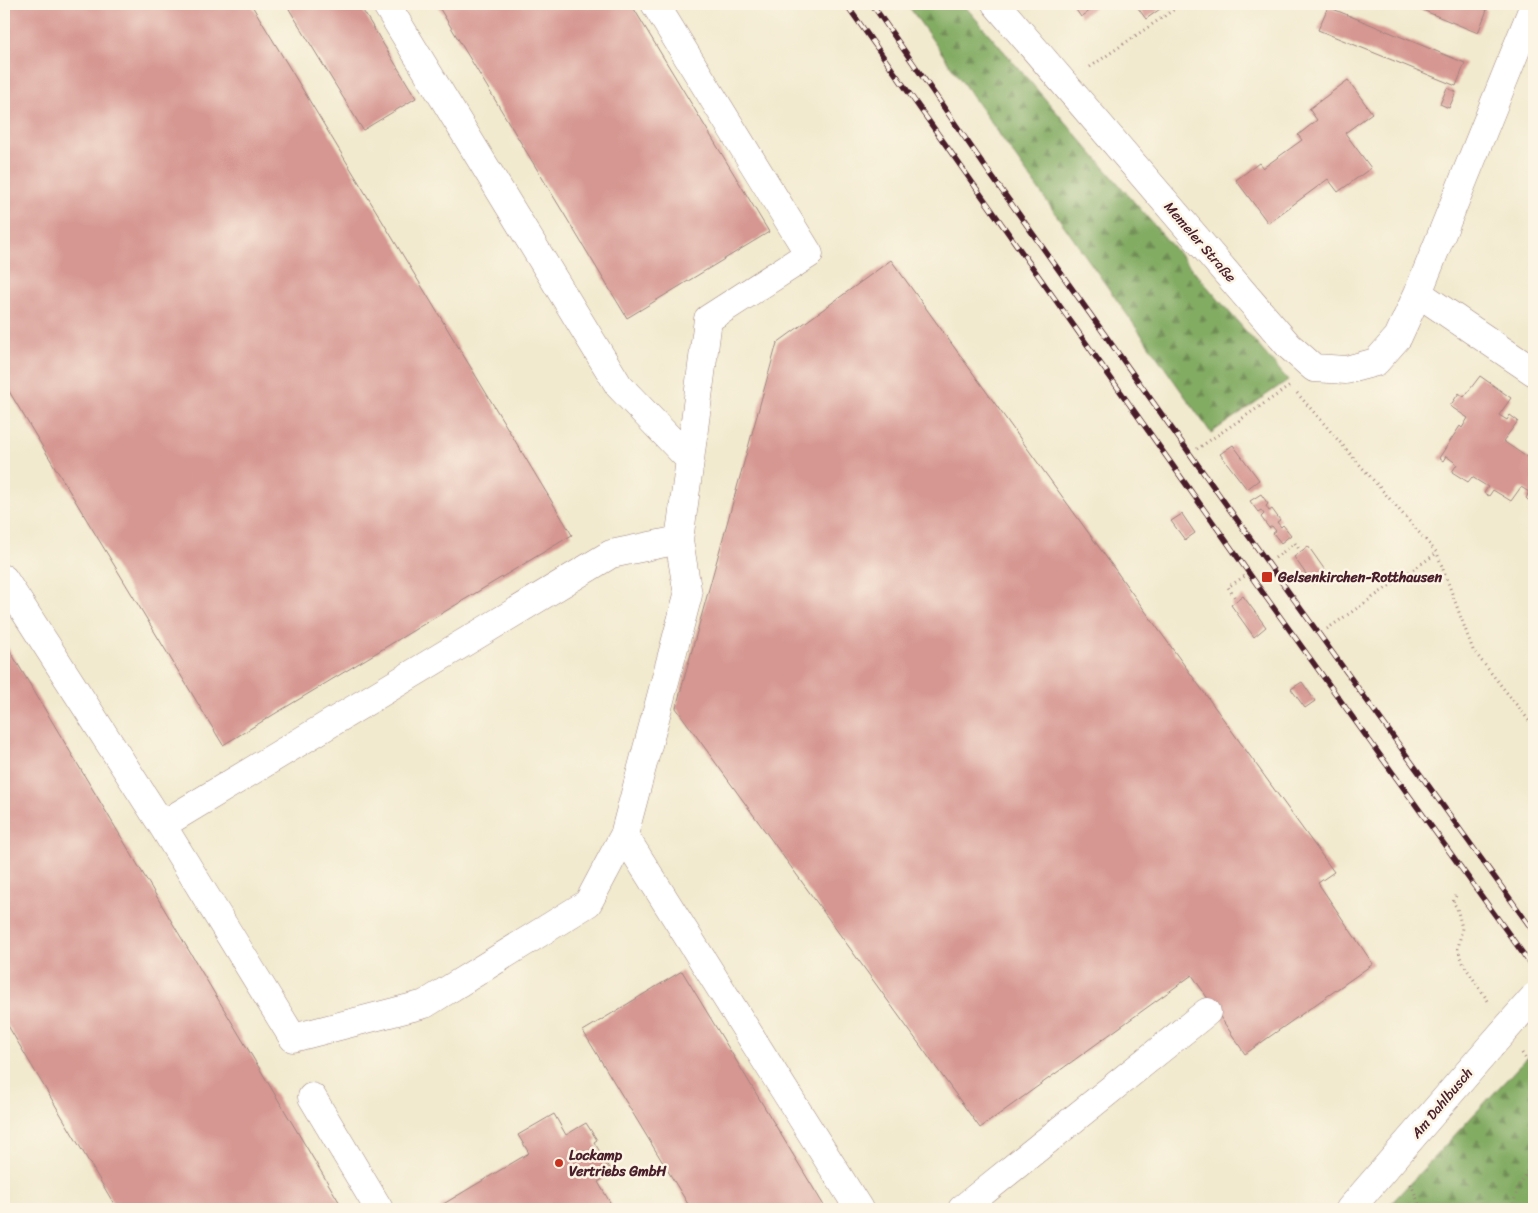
<svg xmlns="http://www.w3.org/2000/svg" width="1538" height="1213" viewBox="0 0 1538 1213" font-family="Sriracha,sans-serif">
	<style>
		.forest { fill: url(#forest-firs); stroke: #666647 }
		.building { fill: #d69691 }
		.lines { fill: none; stroke-linecap: round; stroke-linejoin: round }
		.minor-casing { stroke: #9e847d; stroke-width: 29 }
		.path { stroke: #9e847d; stroke-width: 3; stroke-dasharray: 1 4; stroke-linecap: butt }
		.minor { stroke: #fff; stroke-width: 28 }
		.rail-casing { stroke: #4a1f2b; stroke-width: 5.5 }
		.rail { stroke: #fcf5e5; stroke-width: 4; stroke-dasharray: 11; stroke-linecap: butt }
		.minor-bridge-casing { stroke: #9e847d; stroke-width: 29; stroke-linecap: butt }
		.minor-bridge { stroke: #fff; stroke-width: 28 }
		.poi-dot { fill: #c8321e; stroke: #fcf5e5; stroke-width: 2 }
		.labels { text-anchor: middle; dominant-baseline: central; stroke-width: 5; stroke-linejoin: round; paint-order: stroke }
		.street-label { font-size: 14px; fill: #4a1f2b; stroke: #fcf5e5 }
		.poi-label { font-size: 14px; font-weight: bold; fill: #4a1f2b; stroke: #fcf5e5; text-anchor: start }
	</style>
	<defs>
		<pattern id="forest-firs" width="22" height="20" patternUnits="userSpaceOnUse" patternTransform="scale(1.25)"><rect width="22" height="20" fill="#83ac63"/><path d="M5 1l3.5 6h-7zM16 11l3.5 6h-7z" fill="#6d8b52"/></pattern>
	</defs>
	<rect width="100%" height="100%" fill="#fcf5e5"/>
	<filter id="ink" filterUnits="userSpaceOnUse"><feTurbulence type="fractalNoise" baseFrequency=".02" numOctaves="2"/><feDisplacementMap in="SourceGraphic" scale="10" xChannelSelector="R" yChannelSelector="G"/><feConvolveMatrix kernelMatrix="1 2 1 2 8 2 1 2 1" color-interpolation-filters="sRGB"/></filter>
	<filter id="wash" filterUnits="userSpaceOnUse"><feTurbulence type="fractalNoise" baseFrequency=".0096" numOctaves="4" result="noise"/><feDisplacementMap in="SourceGraphic" scale="20" xChannelSelector="R" yChannelSelector="G"/><feGaussianBlur stdDeviation="1.12" result="paint"/><feColorMatrix in="noise" values="0 0 0 0 0 0 0 0 0 0 0 0 0 0 0 0 0 1.4 0 .05"/><feComposite in="paint" operator="in"/></filter>
	<g filter="url(#wash)">
		<rect width="100%" height="100%" fill="#f2eacf"/>
		<!-- forest -->
		<path class="forest" d="M907,4H963L1288,380L1211,433Z
			M1534,1050V1209H1386Z"/>
		<g id="blocks">
			<!-- building -->
			<path class="building" d="M4,4H251L572,535L223,745L4,383Z
				M286,4H359L416,98L363,130Z
				M437,4H631L769,232L627,318Z
				M1072,4H1100L1081,17Z
				M1135,4H1167L1146,19Z
				M1408,4H1473L1487,10L1478,33Z
				M1328,7L1465,63L1456,86L1318,30Z
				M1348,80L1372,113L1345,133L1371,168L1338,192L1328,179L1268,223L1236,180L1259,163L1263,168L1302,140L1298,135L1317,120L1309,109Z
				M1447,88L1456,92L1449,108L1440,104Z
				M891,260L1334,872L1318,883L1373,964L1245,1054L1192,975L980,1128L676,708L777,343Z
				M1480,376L1511,398L1499,415L1507,420L1510,415L1518,421L1503,441L1534,462V496L1530,502L1526,498L1529,492L1521,487L1511,501L1493,490L1489,496L1484,493L1488,487L1472,477L1468,482L1452,472L1457,464L1446,456L1443,461L1439,458L1460,426L1462,428L1468,418L1450,406L1459,393L1464,397Z
				M1233,445L1259,480L1247,489L1220,454Z
				M1261,494L1268,504L1266,506L1269,511L1272,509L1280,520L1277,522L1281,527L1283,525L1291,535L1281,543L1273,533L1276,531L1272,526L1269,528L1261,517L1264,514L1261,510L1258,512L1250,501Z
				M1182,514L1195,533L1185,540L1171,521Z
				M1308,546L1327,573L1313,584L1294,557Z
				M1243,596L1266,627L1254,637L1231,605Z
				M4,641L341,1205L333,1209H117L4,1019Z
				M1302,682L1315,701L1305,708L1291,689Z
				M682,971L826,1209H691L583,1031Z
				M554,1114L566,1135L586,1123L597,1140L594,1142L613,1173L598,1182L614,1209H442L440,1206L529,1153L518,1135Z"/>
		</g>
	</g>
	<g filter="url(#ink)">
		<use href="#blocks" fill-opacity="0" stroke="#9e847d" stroke-width="1"/>
		<g class="lines">
			<!-- minor casing -->
			<g class="minor-casing">
				<path id="minor" d="M386,4L619,386L690,460L679,540L688,595L624,835L859,1209
					M655,4L809,254L708,319L690,460
					M996,4L1289,346L1314,368L1346,370L1376,362L1398,337L1418,293L1534,5
					M1418,293L1534,372
					M4,579L162,825
					M624,835L588,903L425,1004L293,1038L162,825L611,554L679,540
					M312,1097L379,1209
					M962,1209L1207,1012
					M1350,1209L1490,1047"/>
			</g>
			<!-- path -->
			<path class="path" d="M1090,67L1182,4
				M1297,393L1437,553L1473,650L1534,727
				M1197,449L1290,386
				M1275,558L1295,543L1301,552
				M1237,601L1228,587L1245,576
				M1327,629L1437,553
				M1456,896L1453,902L1457,908L1462,928L1458,949L1464,965L1490,1004
				M1522,1053L1534,1072
				M1411,1184L1421,1209
				M1512,1209L1518,1187L1534,1159"/>
			<!-- minor -->
			<use href="#minor" class="minor"/>
			<!-- rail casing -->
			<g class="rail-casing">
				<path id="rail" d="M846,4L1263,593L1534,969
					M872,4L988,171L1280,580L1534,932"/>
			</g>
			<!-- rail -->
			<use href="#rail" class="rail"/>
			<!-- minor-bridge casing -->
			<g class="minor-bridge-casing">
				<path id="minor-bridge" d="M1490,1047L1534,997"/>
			</g>
			<!-- minor-bridge -->
			<use href="#minor-bridge" class="minor-bridge"/>
		</g>
	</g>
	<!-- markers -->
	<g class="poi-dot">
		<rect x="1261" y="571" width="12" height="12" rx="2.5"/>
		<circle cx="559" cy="1163" r="5"/>
	</g>
	<g class="labels">
		<!-- street labels -->
		<g class="street-label">
			<text transform="translate(1200 242) rotate(49)">Memeler Straße</text>
			<text transform="translate(1442 1103) rotate(-50)">Am Dahlbusch</text>
		</g>
		<!-- poi labels -->
		<g class="poi-label">
			<text x="1278" y="577">Gelsenkirchen-Rotthausen</text>
			<text x="569" y="1155">Lockamp<tspan x="569" dy="16">Vertriebs GmbH</tspan></text>
		</g>
	</g>
	<!-- margin -->
	<rect width="1538" height="1213" fill="none" stroke="#fcf5e5" stroke-width="20"/>
</svg>
